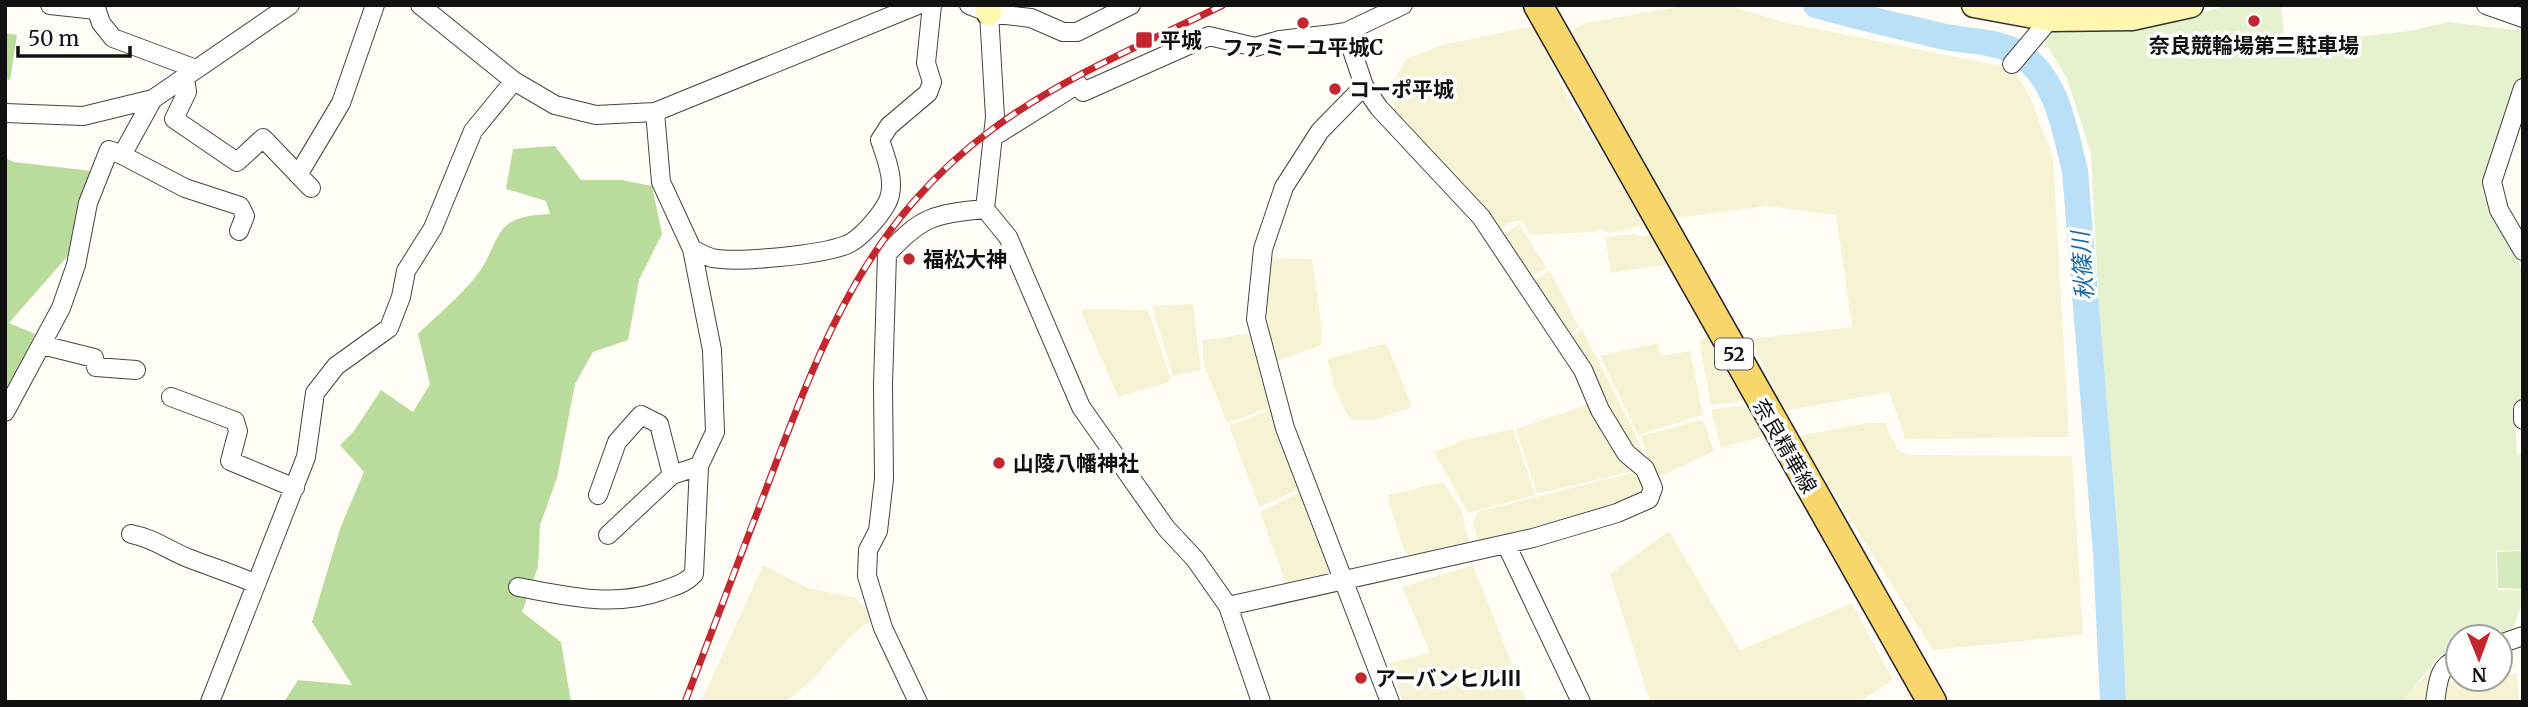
<svg xmlns="http://www.w3.org/2000/svg" width="2528" height="707" viewBox="0 0 2528 707" font-family="Merriweather,'Noto Sans JP',serif">
	<style>
		.farmland { fill: #f6f3d4 }
		.green { fill: #d5ebbd }
		.forest { fill: #b9dc9c }
		.pitch { fill: #e6f2cf }
		.lines { fill: none; stroke-linecap: round; stroke-linejoin: round }
		.river { stroke: #b9e0f7; stroke-width: 26 }
		.street-casing { stroke: #444; stroke-width: 20 }
		.secondary-casing { stroke: #333; stroke-width: 27 }
		.primary-casing { stroke: #222; stroke-width: 31 }
		.street { stroke: #fff; stroke-width: 18 }
		.secondary { stroke: #fff6b0; stroke-width: 24 }
		.primary { stroke: #f9d66b; stroke-width: 28 }
		.rail-casing { stroke: #c4262e; stroke-width: 7 }
		.rail { stroke: #fff; stroke-width: 4.5; stroke-dasharray: 13; stroke-linecap: butt }
		.poi-dot { fill: #c4262e; stroke: #fff; stroke-width: 2.5 }
		.labels { text-anchor: middle; dominant-baseline: central; stroke-width: 7; stroke-linejoin: round; paint-order: stroke }
		.shield { fill: #fff; stroke: #585858; stroke-width: 2 }
		.shield-label { font-size: 19px; font-weight: bold; fill: #111 }
		.poi-label { font-size: 21px; font-weight: bold; fill: #111; stroke: #fff; text-anchor: start }
		.street-label { font-size: 21px; fill: #111; stroke: #fff }
		.water-label { font-size: 23px; font-style: italic; fill: #1768a6; stroke: #fff }
	</style>
	<rect width="100%" height="100%" fill="#fffdf5"/>
	<!-- farmland -->
	<path class="farmland" d="M1689,5H1727L1788,23L2010,68L2018,76L2031,99L2053,158L2069,437L1905,439L1889,392L1784,411L1750,339L1852,327L1836,215L1767,206L1676,218L1571,32L1584,23Z
		M1534,26L1571,105L1648,224L1610,233L1599,229L1593,232L1530,235L1523,221H1516L1507,224L1497,235L1394,111L1393,82L1406,59L1442,45Z
		M1519,224L1547,268L1530,277L1500,237Z
		M1653,232L1669,264L1611,273L1605,237L1636,234L1643,237Z
		M1269,258L1312,259L1322,330L1321,345L1275,362L1265,303Z
		M1550,271L1579,327L1570,334L1531,281Z
		M1193,304L1201,370L1173,376L1152,306Z
		M1080,309L1148,310L1170,377L1169,382L1118,397Z
		M1582,329L1634,431L1646,462L1631,450L1568,339Z
		M1254,333L1273,407L1227,423L1204,365L1202,340Z
		M1712,333L1750,400L1711,405L1699,340Z
		M1657,343L1661,356L1690,351L1703,415L1638,435L1600,356Z
		M1383,344L1388,346L1412,407L1374,420H1350L1335,389L1327,359Z
		M1592,403L1638,470L1537,494L1516,429Z
		M1750,405L1770,434L1721,448L1711,409Z
		M1270,410H1274L1302,488L1259,507L1229,426Z
		M1700,420L1704,422L1714,451L1655,479L1641,436Z
		M1868,423H1885L1898,450L1910,455L2072,456L2083,635L1933,650L1798,436Z
		M1513,429L1535,495L1468,513L1434,452L1464,440Z
		M1639,471L1645,491L1637,501L1479,545L1473,523L1477,512Z
		M1443,482L1461,509L1470,547L1413,563L1404,550L1388,500L1389,495Z
		M1300,492L1304,493L1334,577L1287,586L1260,512Z
		M1669,531L1740,650L1852,603L1893,680L1859,702H1650L1610,574Z
		M763,565L808,588L857,598L873,618L848,639L816,676L786,702H701Z
		M1473,565L1527,702H1403L1389,663L1430,653L1402,587Z
		M2434,668L2428,702H2398Z
		M2517,673L2519,702H2442L2445,682L2500,679V675Z"/>
	<!-- green -->
	<path class="green" d="M2523,551V589L2498,588L2497,552Z"/>
	<!-- forest -->
	<path class="forest" d="M5,33L17,35L10,80L5,79Z
		M555,146L581,180H622L652,186L662,234L639,280L628,340L593,352L575,384L557,478L540,525L538,567L522,612L561,642L571,702H284L298,680L352,685L312,622L341,526L364,472L340,445L354,431L381,390L413,412L430,384L418,334C436,316 457,299 473,280C505,242 486,216 550,214L546,201L506,189L513,149Z
		M5,158L14,162L92,171L88,233L9,323L35,334L5,395Z"/>
	<!-- pitch -->
	<path class="pitch" d="M2232,5H2281L2285,45L2410,31L2448,22L2523,31V72L2486,182L2523,273V397L2515,415L2517,454L2523,455V550L2496,551L2497,590H2523V601L2513,629L2491,637H2458V649L2440,656L2401,702H2119L2091,154L2067,78L2043,39L2050,25L2143,26Z"/>
	<g class="lines">
		<!-- river -->
		<path class="river" d="M1816,5C1857,17 1899,26 1941,36C1972,43 2007,39 2031,63C2059,89 2066,136 2075,171L2106,553L2113,702"/>
		<!-- street casing -->
		<g class="street-casing">
			<path id="street" d="M50,5L96,10
				M95,5L101,23L113,38L196,69
				M420,5L514,81L555,105L596,115L655,112L918,5
				M969,5L989,13L1031,18L1063,32H1077L1131,5
				M2486,5L2523,18
				M989,13L995,117L985,209L1008,237L1081,407L1166,528L1195,559L1228,606L1261,702
				M2012,64L2050,19
				M185,77L187,92L174,119L237,162L263,138L311,188
				M1364,86L1320,131L1284,187L1263,249L1256,319L1285,428L1390,702
				M2523,88L2492,182L2499,210L2523,251
				M153,99L122,155L185,188L240,206L245,216L239,231
				M5,113L83,116L153,99L290,5
				M993,137L1078,84L1083,92L1209,36L1255,47L1280,40L1333,34L1346,32L1403,5
				M298,175L341,103L375,5
				M692,249C698,252 705,256 712,258C739,263 820,255 846,245C860,240 880,216 887,203C897,184 886,158 880,140L889,126L928,93L932,82L926,63L932,5
				M42,345L94,358L96,367L136,370
				M171,397L235,421L238,431L230,461L295,488
				M2523,409V420
				M5,412L61,308L76,265L88,203L109,150L122,155
				M598,495L617,442L641,415L659,424L672,475
				M131,534C153,538 168,550 188,558C211,567 234,574 256,584
				M608,535L672,475L699,466
				M1506,544L1581,702
				M518,587C567,596 613,608 661,591C674,586 685,584 694,574L699,466L715,432L712,350L692,249L661,182L655,112
				M1228,606L1533,538L1617,513L1649,499L1653,488L1645,469L1626,453L1600,410L1583,370L1481,217L1379,108L1364,86L1346,32
				M2500,644L2523,636
				M210,702L306,457L315,393L336,366L389,328L401,297L406,271L433,228L473,131L514,81
				M918,702L883,628L867,576L868,550L878,531L884,479L883,385L887,254C922,216 934,214 985,209
				M2435,702C2438,683 2438,665 2458,659"/>
		</g>
		<!-- secondary casing -->
		<g class="secondary-casing">
			<path id="secondary" d="M987,5L989,13
				M1974,5L2050,19L2132,18L2191,5"/>
		</g>
		<!-- primary casing -->
		<g class="primary-casing">
			<path id="primary" d="M1538,5L1932,702"/>
		</g>
		<!-- street -->
		<use href="#street" class="street"/>
		<!-- secondary -->
		<use href="#secondary" class="secondary"/>
		<!-- primary -->
		<use href="#primary" class="primary"/>
		<!-- rail casing -->
		<g class="rail-casing">
			<path id="rail" d="M685,702C713,629 740,556 768,484C822,341 866,222 994,128C1063,77 1146,43 1223,5"/>
		</g>
		<!-- rail -->
		<use href="#rail" class="rail"/>
	</g>
	<!-- markers -->
	<g class="poi-dot">
		<circle cx="2254" cy="21" r="7"/>
		<circle cx="1303" cy="23" r="7"/>
		<rect x="1135" y="31" width="18" height="18" rx="3.5"/>
		<circle cx="1335" cy="89" r="7"/>
		<circle cx="909" cy="259" r="7"/>
		<circle cx="999" cy="463" r="7"/>
		<circle cx="1361" cy="678" r="7"/>
	</g>
	<g class="labels">
		<!-- shield labels -->
		<rect class="shield" x="1715" y="338.5" width="38" height="31" rx="5"/>
		<g class="shield-label">
			<text x="1734" y="354">52</text>
		</g>
		<!-- poi labels -->
		<g class="poi-label">
			<text x="1160" y="40">平城</text>
			<text x="2254" y="45" text-anchor="middle">奈良競輪場第三駐車場</text>
			<text x="1303" y="47" text-anchor="middle">ファミーユ平城C</text>
			<text x="1349" y="89">コーポ平城</text>
			<text x="923" y="259">福松大神</text>
			<text x="1013" y="463">山陵八幡神社</text>
			<text x="1375" y="678">アーバンヒルⅢ</text>
		</g>
		<!-- street labels -->
		<g class="street-label">
			<text transform="translate(1785 446) rotate(60)">奈良精華線</text>
		</g>
		<!-- water labels -->
		<g class="water-label">
			<text transform="translate(2082 266) rotate(-94)">秋篠川</text>
		</g>
	</g>
	<!-- border -->
	<rect width="2528" height="707" fill="none" stroke="#111111" stroke-width="14"/>
	<!-- north arrow -->
	<g transform="translate(2479 658) rotate(179)"><circle r="33" fill="#ffffff" stroke="#a0a0a0" stroke-width="2"/>
	<path d="M0-5L12 26L0 18L-12 26Z" fill="#c4262e"/>
	<text y="-10" font-size="19" font-weight="bold" text-anchor="middle" fill="#111111">N</text>
	</g>
	<!-- scale -->
	<path d="M18 46v10h112v-10" fill="none" stroke="#111111" stroke-width="3.5"/>
	<text x="28" y="46" font-size="21" fill="#111111" stroke="#ffffff" stroke-width="5" paint-order="stroke">50 m</text>
</svg>
